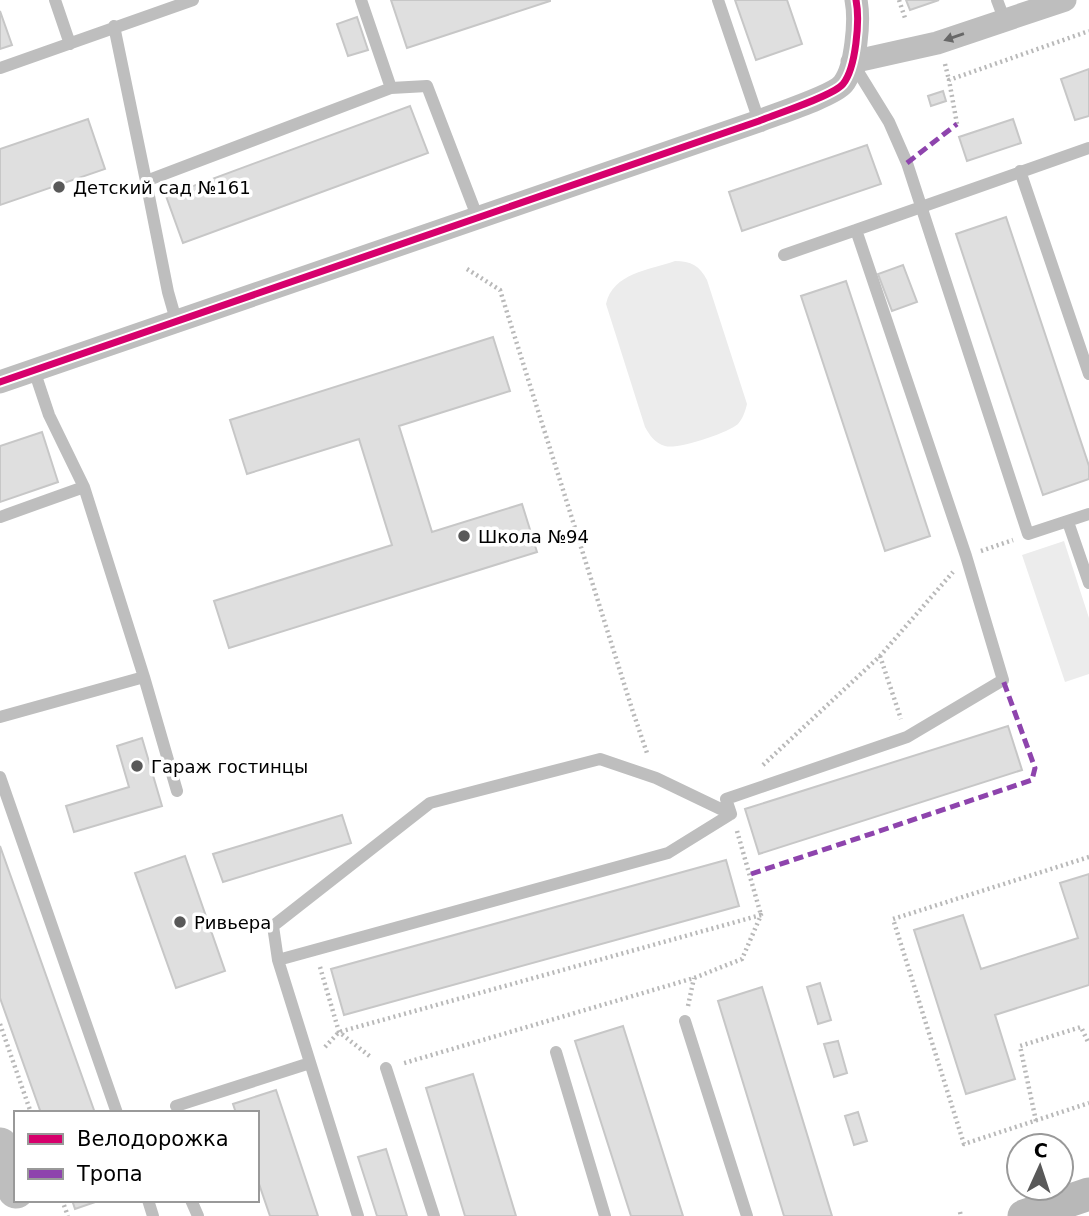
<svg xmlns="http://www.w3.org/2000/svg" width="1089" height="1216" viewBox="0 0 1089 1216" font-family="'DejaVu Sans',sans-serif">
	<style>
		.green { fill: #ececec }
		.building { fill: #dfdfdf; stroke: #c7c7c7; stroke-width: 2 }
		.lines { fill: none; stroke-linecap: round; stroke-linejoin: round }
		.path { stroke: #b9b9b9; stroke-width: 4.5; stroke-dasharray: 2 3.5; stroke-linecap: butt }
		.lane { stroke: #bebebe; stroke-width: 12 }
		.street { stroke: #bebebe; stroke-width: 23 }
		.secondary { stroke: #b8b8b8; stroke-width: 33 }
		.primary { stroke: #bebebe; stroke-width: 37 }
		.quiet { stroke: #8e44ad; stroke-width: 5; stroke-dasharray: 10 5; stroke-linecap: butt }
		.cycleway-casing { stroke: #fff; stroke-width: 11 }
		.cycleway { stroke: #d6006c; stroke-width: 7 }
		.oneway { fill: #686868 }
		.poi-dot { fill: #595959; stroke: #fff; stroke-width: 2.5 }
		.labels { text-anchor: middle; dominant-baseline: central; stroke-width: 7; stroke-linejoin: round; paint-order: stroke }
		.poi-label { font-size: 18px; fill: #000; stroke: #fff; text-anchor: start }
	</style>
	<rect width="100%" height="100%" fill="#fff"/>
	<!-- green -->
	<path class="green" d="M675,261C691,261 700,266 707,280L747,404C745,412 743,418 738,424C728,433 677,450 665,446C655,443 650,436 645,427L606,304C613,273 649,270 675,261Z
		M1064,541L1089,618V674L1065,682L1022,555Z"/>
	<!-- building -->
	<path class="building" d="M391,0H550V1L407,48Z
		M735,0H787L802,44L756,60Z
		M906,0H939L910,10Z
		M0,11L12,45L0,49Z
		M357,17L368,50L348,56L337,24Z
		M1089,69V116L1075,120L1061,79Z
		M943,91L946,101L931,106L928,96Z
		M410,106L428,153L183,243L166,196Z
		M88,119L105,169L0,205V149Z
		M1013,119L1021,143L967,161L959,137Z
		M867,145L881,184L742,231L729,192Z
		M1006,217L1089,466V479L1043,495L956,234Z
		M903,265L917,302L892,311L878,274Z
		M846,281L930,536L885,551L801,296Z
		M493,337L510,391L399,426L432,532L522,504L537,552L229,648L214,601L392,545L359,439L247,474L230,420Z
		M42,432L58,482L0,502V446Z
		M1008,726L1022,770L759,854L745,809Z
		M142,738L162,806L74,832L66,806L129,787L117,746Z
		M342,815L351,843L223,882L213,854Z
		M0,846L95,1113H41L0,998Z
		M185,856L225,971L176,988L135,873Z
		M726,860L739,906L344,1015L331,969Z
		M1089,874V985L995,1015L1015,1079L966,1094L914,930L963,915L981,969L1078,938L1060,883Z
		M820,983L831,1020L818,1024L807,987Z
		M762,987L832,1216H784L718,1001Z
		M623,1026L683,1216H631L575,1041Z
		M838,1041L847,1073L834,1077L824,1044Z
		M473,1074L516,1216H465L426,1088Z
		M276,1090L318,1216H270L257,1178V1113H236L233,1104Z
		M858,1112L867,1141L854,1145L845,1116Z
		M386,1149L407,1216H377L358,1157Z
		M72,1200H101L75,1209Z"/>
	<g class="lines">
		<!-- path -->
		<path class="path" d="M899,0L905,18
			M945,64L949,80
			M957,124L949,80L1089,31
			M467,269L500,290L633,712L648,756
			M981,551L1013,540
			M880,656L901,719
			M763,765L880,656L953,572
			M737,831L761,915
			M1089,857L893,919L964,1144L1089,1103
			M320,967L339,1032L372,1058
			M688,1006L694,978
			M0,1024L31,1113
			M325,1047L339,1032L761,915L742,959L694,978L401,1064
			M1036,1121L1020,1046L1081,1027L1089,1044
			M62,1200L68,1216
			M960,1212L961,1216"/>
		<!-- lane -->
		<path class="lane" d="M55,0L70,44
			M361,0L391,88
			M718,0L759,121
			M997,0L1005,21
			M114,26L146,181
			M852,62L889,122L907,163L1028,534L1089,514
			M0,68L193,0
			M1020,171L1089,374
			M784,255L856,230
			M176,320L168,292L146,181L391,88L427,86L477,216
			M0,517L84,487L49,415L34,370
			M1068,522L1089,583
			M144,677L177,791
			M0,717L144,677L84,487
			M0,777L117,1113
			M278,960L273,926L430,803L600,759L656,778L731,814
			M685,1021L747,1216
			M556,1052L605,1216
			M386,1068L434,1216
			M176,1106L310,1063
			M148,1200L153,1216
			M191,1200L198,1216
			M358,1216L278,960L668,853L731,814L726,799L907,737L1003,680L966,556L856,230L1089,148"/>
		<!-- street -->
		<path class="street" d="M852,62L937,43L1065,0
			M0,382L759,121C776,114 833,96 843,84C856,68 860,20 856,0"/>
		<!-- secondary -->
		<path class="secondary" d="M1024,1216L1089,1194"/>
		<!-- primary -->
		<path class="primary" d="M0,1146L16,1190"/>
		<!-- quiet -->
		<path class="quiet" d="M907,163L957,124
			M751,874L1032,780L1035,768L1003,680"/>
		<!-- cycleway casing -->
		<g class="cycleway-casing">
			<path id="cycleway" d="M0,382L759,121C776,114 833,96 843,84C856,68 860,20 856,0"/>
		</g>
		<!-- cycleway -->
		<use href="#cycleway" class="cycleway"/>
	</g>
	<!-- one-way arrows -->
	<defs><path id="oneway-solid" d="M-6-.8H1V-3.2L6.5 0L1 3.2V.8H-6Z" transform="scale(1.75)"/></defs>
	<use class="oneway" href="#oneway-solid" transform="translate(954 37) rotate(161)"/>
	<!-- markers -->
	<g class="poi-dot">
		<circle cx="59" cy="187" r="7"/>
		<circle cx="464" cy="536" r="7"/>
		<circle cx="137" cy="766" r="7"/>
		<circle cx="180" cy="922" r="7"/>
	</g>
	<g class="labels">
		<!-- poi labels -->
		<g class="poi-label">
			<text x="73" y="187">Детский сад №161</text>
			<text x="478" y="536">Школа №94</text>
			<text x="151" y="766">Гараж гостинцы</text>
			<text x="194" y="922">Ривьера</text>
		</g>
	</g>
	<!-- legend -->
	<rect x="14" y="1111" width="245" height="91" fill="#ffffff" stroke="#999999" stroke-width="2"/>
	<rect x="28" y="1134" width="35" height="10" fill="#d6006c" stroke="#999999" stroke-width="2"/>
	<text x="77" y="1146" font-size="21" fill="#000000">Велодорожка</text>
	<rect x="28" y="1169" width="35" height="10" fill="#8e44ad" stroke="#999999" stroke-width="2"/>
	<text x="77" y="1181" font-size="21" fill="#000000">Тропа</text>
	<!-- north arrow -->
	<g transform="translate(1040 1167) rotate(3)"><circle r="33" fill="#ffffff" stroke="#999999" stroke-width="2"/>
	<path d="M0-5L12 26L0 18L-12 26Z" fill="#595959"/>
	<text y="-10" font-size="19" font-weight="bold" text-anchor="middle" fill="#000000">С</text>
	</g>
</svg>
